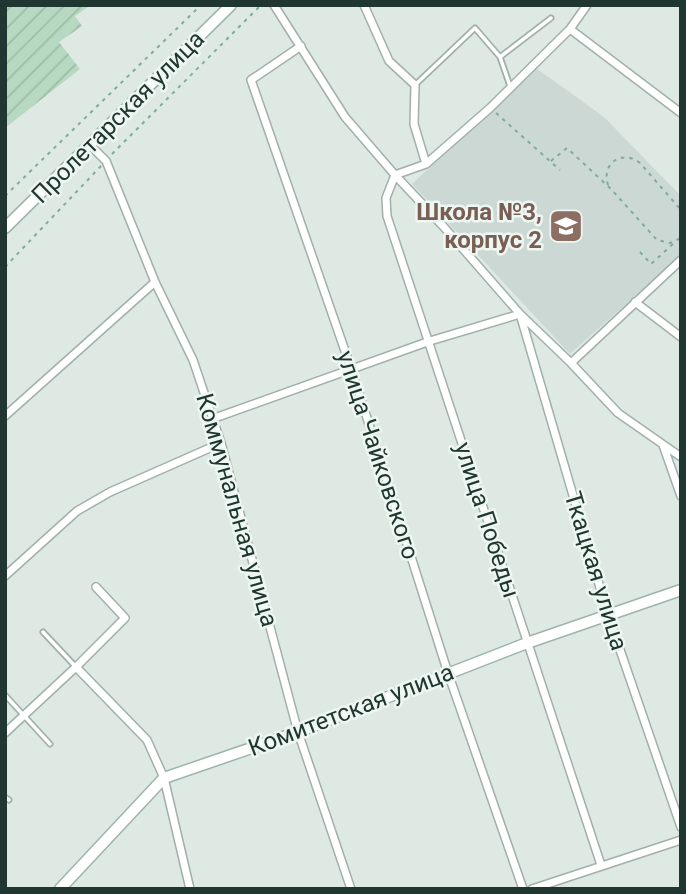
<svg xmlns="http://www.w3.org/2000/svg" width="686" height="894" viewBox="0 0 686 894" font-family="Roboto,sans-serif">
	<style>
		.built { fill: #ccd8d3 }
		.garden { fill: url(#garden-furrows) }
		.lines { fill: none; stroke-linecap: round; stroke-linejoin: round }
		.lane-casing { stroke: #a1b0ab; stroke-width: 7 }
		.street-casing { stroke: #a1b0ab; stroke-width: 10 }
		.secondary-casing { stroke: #9db4ac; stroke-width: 13 }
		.path { stroke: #7fab9e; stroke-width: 2; stroke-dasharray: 3.5 5; stroke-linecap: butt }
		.lane { stroke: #fff; stroke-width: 3.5 }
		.street { stroke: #fff; stroke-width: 7 }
		.secondary { stroke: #fff; stroke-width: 10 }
		.labels { text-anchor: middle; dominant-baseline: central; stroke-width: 5; stroke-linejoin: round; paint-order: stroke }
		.street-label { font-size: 24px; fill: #203731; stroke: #eef6f2 }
		.education-label { font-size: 24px; font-weight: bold; fill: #785e54; stroke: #eef6f2; text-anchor: end }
	</style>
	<defs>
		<pattern id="garden-furrows" width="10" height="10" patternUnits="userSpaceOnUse" patternTransform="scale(1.75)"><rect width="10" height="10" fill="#b7d9c1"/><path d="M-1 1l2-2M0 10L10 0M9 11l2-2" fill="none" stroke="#9dbba6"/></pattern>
	</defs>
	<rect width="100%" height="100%" fill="#dee9e4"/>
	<!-- built -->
	<path class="built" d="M536,68L604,117L681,196V255L570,354L412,184Z"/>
	<!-- garden -->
	<path class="garden" d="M5,5H91L75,16L82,26L59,42L80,69L5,128Z"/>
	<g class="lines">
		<!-- lane casing -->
		<g class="lane-casing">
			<path id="lane" d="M500,57L551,18
				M415,85L475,28L500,57L510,86
				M43,632L75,666
				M5,695L50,744
				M5,797L9,800"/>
		</g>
		<!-- street casing -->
		<g class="street-casing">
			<path id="street" d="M274,5L345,117L395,175L443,226L520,314L571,363L618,413L681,457
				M364,5L389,61L415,85L414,124L426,164
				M587,5L570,29L490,108L426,164L395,175L386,198L387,216L601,865
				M570,29L681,113
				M301,46L251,80L352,371L448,673L523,889
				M90,145L106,161L155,282L193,360L221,443L298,732L351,889
				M635,302L681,337
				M571,363L681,260
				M5,416L155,282
				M212,419L430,341L520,314L608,615L681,827
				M663,445L681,496
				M5,576L77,511L110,492L221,443
				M96,587L125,618L76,667L147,740L164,778L190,889
				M5,733L76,667
				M532,889L681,840"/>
		</g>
		<!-- secondary casing -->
		<g class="secondary-casing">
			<path id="secondary" d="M5,228L231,5
				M60,889L164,778L298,732L527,643L681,590"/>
		</g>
		<!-- path -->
		<path class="path" d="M496,113L560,170
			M112,154L261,5
			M551,161L567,148L611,189L657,240L670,243L681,238
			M608,185C601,163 622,149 640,163L681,210
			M5,196L201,5
			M640,252L651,264L674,243
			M5,267L101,166"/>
		<!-- lane -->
		<use href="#lane" class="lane"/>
		<!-- street -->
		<use href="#street" class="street"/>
		<!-- secondary -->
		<use href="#secondary" class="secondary"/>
	</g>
	<!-- icons -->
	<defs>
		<g id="school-square" transform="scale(1.75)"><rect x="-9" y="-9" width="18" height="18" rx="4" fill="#8d6e63" stroke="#eef6f2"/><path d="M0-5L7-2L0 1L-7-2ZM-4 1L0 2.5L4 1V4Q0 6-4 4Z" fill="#fff"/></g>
	</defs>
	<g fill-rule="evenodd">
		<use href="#school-square" x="566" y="226"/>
	</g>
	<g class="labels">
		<!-- street labels -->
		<g class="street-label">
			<text transform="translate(118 117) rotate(-45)">Пролетарская улица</text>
			<text transform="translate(378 455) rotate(72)">улица Чайковского</text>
			<text transform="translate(237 510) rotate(74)">Коммунальная улица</text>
			<text transform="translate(487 520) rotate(72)">улица Победы</text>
			<text transform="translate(596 571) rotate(73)">Ткацкая улица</text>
			<text transform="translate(351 710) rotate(-21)">Комитетская улица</text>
		</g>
		<!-- education labels -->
		<g class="education-label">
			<text x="542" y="212">Школа №3,<tspan x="542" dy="28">корпус 2</tspan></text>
		</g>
	</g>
	<!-- border -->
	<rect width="686" height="894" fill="none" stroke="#203731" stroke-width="14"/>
</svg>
